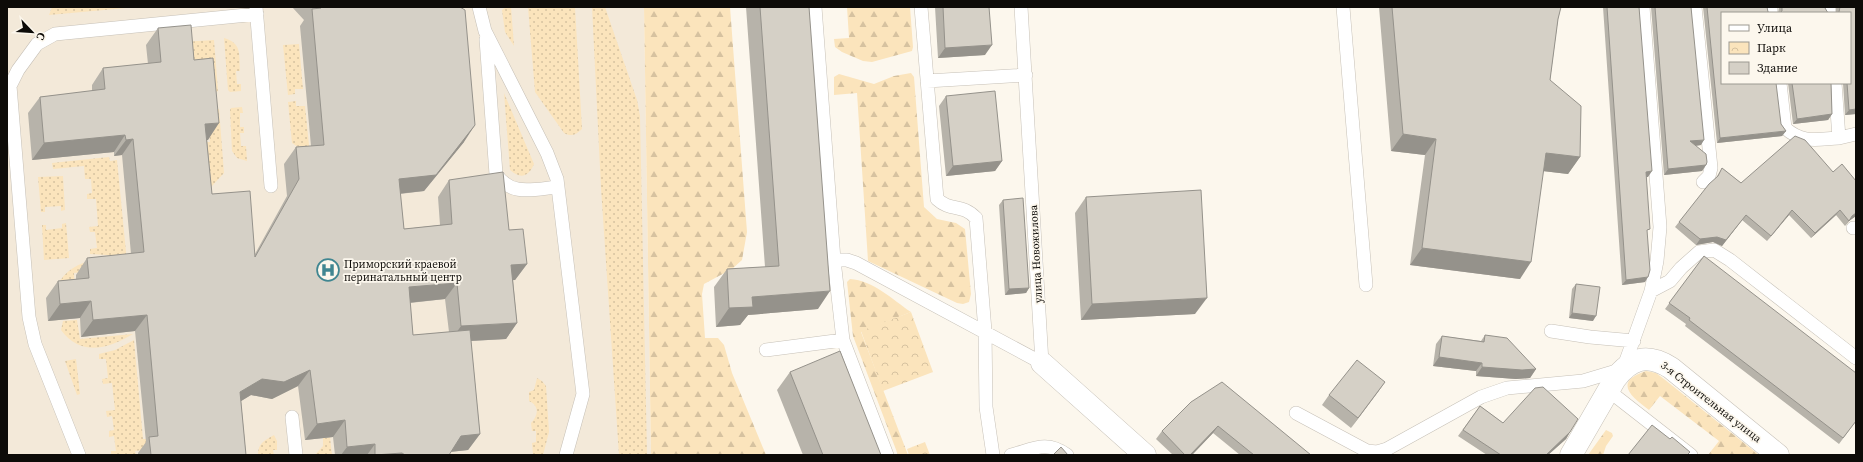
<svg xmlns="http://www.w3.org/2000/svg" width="1863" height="462" viewBox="0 0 1863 462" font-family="'Source Serif 4',serif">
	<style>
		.built { fill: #f3e9d9 }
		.grass { fill: url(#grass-dots) }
		.forest { fill: url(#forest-firs) }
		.park { fill: url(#park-crowns) }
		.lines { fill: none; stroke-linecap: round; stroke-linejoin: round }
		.service-casing { stroke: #c6c0b7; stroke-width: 14 }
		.minor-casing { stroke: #c6c0b7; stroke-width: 23 }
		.service { stroke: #fff; stroke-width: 13 }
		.minor { stroke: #fff; stroke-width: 22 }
		.wall { fill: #b7b3aa; fill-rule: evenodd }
		.shaded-wall { fill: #95928b }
		.building { fill: #d5d0c6; stroke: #95928b }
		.labels { text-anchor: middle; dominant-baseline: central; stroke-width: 3.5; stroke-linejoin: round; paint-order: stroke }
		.street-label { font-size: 11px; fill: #0d0b08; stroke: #fcf7ed }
		.poi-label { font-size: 11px; fill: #0d0b08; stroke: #fcf7ed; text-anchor: start }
	</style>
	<defs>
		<pattern id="grass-dots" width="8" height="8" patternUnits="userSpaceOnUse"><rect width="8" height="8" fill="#fbe4bc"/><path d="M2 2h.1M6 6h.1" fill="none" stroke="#d6c2a0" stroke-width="1.8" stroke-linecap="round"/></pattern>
		<pattern id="forest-firs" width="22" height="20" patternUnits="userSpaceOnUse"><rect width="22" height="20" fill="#fbe4bc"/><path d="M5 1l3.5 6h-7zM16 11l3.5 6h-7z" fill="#d6c2a0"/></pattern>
		<pattern id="park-crowns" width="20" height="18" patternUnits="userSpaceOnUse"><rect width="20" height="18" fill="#fbe4bc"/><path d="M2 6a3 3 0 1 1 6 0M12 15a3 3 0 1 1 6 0" fill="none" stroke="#d6c2a0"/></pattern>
	</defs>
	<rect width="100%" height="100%" fill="#fcf7ed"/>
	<!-- built -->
	<path class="built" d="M7,7H644L651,455H7Z"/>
	<!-- grass -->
	<path class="grass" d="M52,7H126V8L49,15Z
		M506,7H511L514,46L505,32L502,10Z
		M528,7H575L582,129C576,135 571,137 564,133L535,92Z
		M592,7H605L637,100L640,116L647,455H619L601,188Z
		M224,38C242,43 239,54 240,71H236L237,84H241V91L230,92L228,90Z
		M214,40L218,91L216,92L206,93L182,42Z
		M299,44L303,89H295V94L288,95L283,45Z
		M504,93L534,164C529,176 521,180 510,170Z
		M296,101V106H305L310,155L292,143L288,102Z
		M242,107L243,113H240V127H244V133H240L241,146H246L247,161L237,158L232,151L230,110L231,108Z
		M207,108L219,109L224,173L201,198L189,143L210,142Z
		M109,157L110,161L117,160L127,262L107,255L90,254V249L97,248L95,232H90L89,227L98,226L96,199H87V194L92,193L91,179H85L84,166L53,169L52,163Z
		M63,176L65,210L61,211V206L45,207V212H41L38,177Z
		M66,223L69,258L44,260L42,225H46V230L62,228V224Z
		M96,259L126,267L74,273L75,292L57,286C65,270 79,263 96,259Z
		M77,320L80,339L133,334C108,349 81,357 61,330L63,321Z
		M134,340L143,439H151V449L135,451L136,455H111V451H116L114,436L109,437V431L114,430L112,416L107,417L106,411L115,410L112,383L103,384L102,379L108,378L106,359H99V354L115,350Z
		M76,359L80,394L77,395L65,361Z
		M537,378L542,381L546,386L549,432L543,455H533L532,443L536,442V431H532L531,423C538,416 540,406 529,401V392L534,390Z
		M274,435L277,441V450H273L274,455H258C258,443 264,441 274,435Z
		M330,437L332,455H315L323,446V438Z"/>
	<!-- forest -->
	<path class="forest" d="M644,7H730L747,232L742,260L732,269L704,284L702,294L705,338H718L724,345L732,373L766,455H651Z
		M847,7H910L913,47L912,51L872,62L863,61L842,52L835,47L834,39L849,38Z
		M911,73L914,77L924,207L937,219L956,223L965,229L971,294L969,302L963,304L957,303L868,261L857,93L834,95V77L839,74L874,84L894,76Z
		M850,279C873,280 893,300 911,312L861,332L908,455H898L853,336L847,282Z
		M1646,371L1656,373L1664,379L1759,455H1708L1719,441L1660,396L1649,410C1632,397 1612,382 1646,371Z
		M1606,430L1612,433L1613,436L1606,446L1603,455H1588Z"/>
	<!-- park -->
	<path class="park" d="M911,312L933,372L883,391L861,331Z
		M925,442L930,455H909L907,449Z"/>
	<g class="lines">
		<!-- service casing -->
		<g class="service-casing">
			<path id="service" d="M256,7L271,186
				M479,7L485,31L547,153L557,179L583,394L566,455
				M815,7L834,260
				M921,7L937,199C951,212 962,203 976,218L985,331L986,407L993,455
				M1021,7L1042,363
				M1343,7L1366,285
				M1695,7L1711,168L1709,176L1703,182
				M1771,7V13
				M1829,7V13
				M486,39L496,174C511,197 534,189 558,187
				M927,81L1026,75
				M1780,83L1785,128C1803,144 1817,139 1839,138
				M1835,83L1839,138L1856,134
				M1853,228H1856
				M1651,291L1670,281L1681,268L1699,252L1714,250L1730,260L1856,358
				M1551,331L1590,337L1634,341
				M766,350L843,340
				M1609,391L1691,455
				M1296,413L1367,451L1377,452L1387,449L1481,397L1507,388L1583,381L1623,369L1651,291L1657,261L1660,227L1643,7
				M292,417L296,455
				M79,455L35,344L29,317L10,86L18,70L37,44L55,34L257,14
				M887,455L843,340L834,260H847L856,263L1042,363
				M1011,455C1034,449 1046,440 1067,455"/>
		</g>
		<!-- minor casing -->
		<g class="minor-casing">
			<path id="minor" d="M1042,363L1145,455
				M1571,455L1615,379C1631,358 1647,353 1671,368L1778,455"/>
		</g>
		<!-- service -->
		<use href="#service" class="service"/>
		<!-- minor -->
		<use href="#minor" class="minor"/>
	</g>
	<!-- wall -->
	<path class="wall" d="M292,7H460L464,142L424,191L400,194L404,229L440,225L438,197L449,180L509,230L527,264L515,280H513L517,323L506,339L471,341L480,434L468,450L450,452L449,455H335L333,437L305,440L298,386L272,399L251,395L241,401L246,455H138V453L146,442L135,331L81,337L80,318L48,321L46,298L58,281L76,279V275L87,258L131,254L122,155L114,156V152L32,160L28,113L40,97L92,91V85L103,68L148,64L146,45L158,28L194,60L208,140H207L212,194L255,254L287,196L284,164L296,147L311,146L300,26L304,20ZM445,299L449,332L413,335L410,303Z
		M746,7H809L818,309L748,315L740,325L716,327L714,287L727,269L765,267Z
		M935,7H989L985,55L938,58Z
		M1379,7H1561L1558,19L1550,80L1580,157L1568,174L1543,171L1520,279L1410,265L1425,155L1391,151Z
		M1603,7H1639L1648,177H1646L1647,233L1645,282L1622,285Z
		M1651,7H1691L1701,145L1695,146L1706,165L1702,171L1664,175Z
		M1703,7H1767L1722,13L1781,124L1786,131L1782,136L1717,143Z
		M1779,7H1825V8L1828,13H1778Z
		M1836,7H1856V114L1845,115L1843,83H1850V13H1836Z
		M1788,83H1831L1832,114L1828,120L1793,124Z
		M946,96L1002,161L995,171L946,176L939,106Z
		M1722,168L1741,183L1833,172L1856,181V216L1849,221L1845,226L1836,215L1811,238L1789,215L1767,241L1742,220L1722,246L1713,242L1696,245L1675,227L1679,222L1716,178Z
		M1086,197L1195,314L1081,320L1075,213Z
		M1003,200L1029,288L1026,293L1005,295L999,205Z
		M1704,256L1856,421L1839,444L1685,326L1686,324L1665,309Z
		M1576,284L1593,321L1569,318L1572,289Z
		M1485,335L1536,369L1530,378L1516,379L1476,376V371L1433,366L1436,344L1442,336L1481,341Z
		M790,372L881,455H803L777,390Z
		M1385,382L1351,428L1322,405L1329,395Z
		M1191,402L1311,455H1240L1213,433L1192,455H1173L1156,439L1162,431Z
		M1480,406L1503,423L1570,432L1566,439L1548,455H1487L1458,436Z"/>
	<!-- shaded-wall -->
	<path class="shaded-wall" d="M992,45L985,55L938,58L945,48Z
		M1856,109V114L1845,115L1849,110Z
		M1832,114L1828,120L1793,124L1797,119Z
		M219,123L208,140L193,141L205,124Z
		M475,125L464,142L424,191L387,195L399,179Z
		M1786,131L1782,136L1717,143L1720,138Z
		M1403,134L1436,139L1425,155L1391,151Z
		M125,135L114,152L32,160L44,143Z
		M133,139L122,155L114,156L126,140Z
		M1704,140L1701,145L1686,147L1690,141Z
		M1546,153L1580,157L1568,174L1534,170Z
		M1002,161L995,171L946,176L953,166Z
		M1706,165L1702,171L1664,175L1668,169Z
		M1652,171L1648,177H1642L1646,172Z
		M1792,210L1789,215L1767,241L1771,236Z
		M1840,210L1836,215L1811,238L1815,233Z
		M1856,213V216L1849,221L1845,226L1852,216Z
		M1746,215L1722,246L1713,242L1696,245L1700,239Z
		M1422,248L1531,262L1520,279L1410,265Z
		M527,264L515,280L500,281L511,265Z
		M1648,277L1645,282L1622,285L1626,280Z
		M457,283L445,299L397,304L409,287Z
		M1029,288L1026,293L1005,295L1009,289Z
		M830,291L818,309L748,315L740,325L716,327L729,308L752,297Z
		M1207,298L1195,314L1081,320L1092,304Z
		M91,301L80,318L48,321L60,304Z
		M1572,313L1596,316L1593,321L1569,318Z
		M147,315L135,331L81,337L93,320Z
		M517,323L506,339L450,342L461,326Z
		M1439,357L1482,363L1476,371L1433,366Z
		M1482,367L1536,369L1530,378L1516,379L1476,376Z
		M310,370L298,386L272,399L251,395L228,409L240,392L262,379Z
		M1385,382L1378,392L1351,428L1358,418Z
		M345,420L333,437L305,440L317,424Z
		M1218,426L1213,433L1192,455H1190Z
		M1570,432L1566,439L1548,455H1546Z
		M480,434L468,450L449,452L461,436Z
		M375,444L367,455H341L347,447Z
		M402,453L401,455H380Z"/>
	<!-- building -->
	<path class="building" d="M319,7H460L465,10L475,125L436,175L399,179L404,229L452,224L449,180L503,172L509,230L523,229L527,264L511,265L517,323L461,326L457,283L409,287L413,335L470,330L480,434L461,436L449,455H405L402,453L375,455V444L347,447L345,420L317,424L310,370L284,382L262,379L240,392L246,455H151L149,437L158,436L147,315L93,320L91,301L60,304L58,281L89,278L87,258L144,252L133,139L126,140L125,135L44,143L40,97L105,89L103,68L161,62L158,28L191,25L194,60L213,58L219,123L205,124L212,194L250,191L255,257L299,179L296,147L324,145L312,9L321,8Z
		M760,7H809L830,291L752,297L753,307L729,308L727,269L779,266Z
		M943,7H989L992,45L945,48Z
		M1392,7H1561L1558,19L1550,80L1581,106L1580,157L1546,153L1531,262L1422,248L1436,139L1403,134Z
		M1607,7H1639L1652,171L1646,172L1650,229L1647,230L1650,270L1648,277L1626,280Z
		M1655,7H1691L1704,140L1690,141L1706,154L1707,162L1706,165L1668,169Z
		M1707,7H1767L1768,12L1770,13H1722V83H1776L1781,124L1786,131L1720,138Z
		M1782,7H1825V8L1828,13H1780L1782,11Z
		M1840,7H1856V109L1849,110L1847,83H1850V13H1838L1839,12Z
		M1792,83H1831L1832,114L1797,119Z
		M995,91L1002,161L953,166L946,96Z
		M1795,136L1805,140L1833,172L1842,164L1856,181V213L1852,216L1849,221L1840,210L1815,233L1792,210L1771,236L1746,215L1726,240L1717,237L1700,239L1679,222L1709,184L1718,176L1722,168L1741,183Z
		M1201,190L1207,298L1092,304L1086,197Z
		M1023,198L1029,288L1009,289L1003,200Z
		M1704,256L1856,373V421L1843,438L1689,320L1690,318L1669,303Z
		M1576,284L1600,287L1596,316L1572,313Z
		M1485,335L1507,338L1536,369L1522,370L1482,367V363L1439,357L1442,336L1484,342Z
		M840,351L881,455H823L790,372Z
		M1357,360L1385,382L1358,418L1329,395Z
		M1222,382L1311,455H1254L1218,426L1190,455H1185L1162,431L1191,402Z
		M1543,387L1578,419L1570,432L1546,455H1501L1463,430L1480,406L1503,423L1535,388Z
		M1652,425L1670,439L1672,437L1690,452L1688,454L1690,455H1628Z
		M1061,447L1068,455H1053Z"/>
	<!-- icons -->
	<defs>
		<g id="hospital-ring" transform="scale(1.15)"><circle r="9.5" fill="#fcf7ed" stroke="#408691" stroke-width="1.5"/><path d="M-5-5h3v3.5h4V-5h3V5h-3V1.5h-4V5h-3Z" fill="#408691"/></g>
	</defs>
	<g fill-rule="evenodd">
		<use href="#hospital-ring" x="328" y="270"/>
	</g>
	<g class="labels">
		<!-- street labels -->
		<g class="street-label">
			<text transform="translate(1036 254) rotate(-93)">улица Новожилова</text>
			<text transform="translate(1711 402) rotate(38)">3-я Строительная улица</text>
		</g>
		<!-- poi labels -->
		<g class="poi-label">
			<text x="344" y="264">Приморский краевой<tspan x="344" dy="13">перинатальный центр</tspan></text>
		</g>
	</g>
	<!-- border -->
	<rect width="1863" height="462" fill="none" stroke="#0d0b08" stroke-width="16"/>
	<!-- legend -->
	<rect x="1721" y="12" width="130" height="72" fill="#fcf7ed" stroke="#9c9991"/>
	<rect x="1729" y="25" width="20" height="6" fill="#ffffff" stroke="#9c9991"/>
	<text x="1757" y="32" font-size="12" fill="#0d0b08">Улица</text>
	<rect x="1729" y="42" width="20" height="12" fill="url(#park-crowns)" stroke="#9c9991"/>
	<text x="1757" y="52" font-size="12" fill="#0d0b08">Парк</text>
	<rect x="1729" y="62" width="20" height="12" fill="#d5d0c6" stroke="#9c9991"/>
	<text x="1757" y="72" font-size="12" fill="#0d0b08">Здание</text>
	<!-- north arrow -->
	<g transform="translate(32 32) rotate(115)" stroke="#fcf7ed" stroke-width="3" paint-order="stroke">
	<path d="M0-3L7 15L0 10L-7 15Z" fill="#0d0b08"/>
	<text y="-6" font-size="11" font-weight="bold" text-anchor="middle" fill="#0d0b08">С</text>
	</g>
</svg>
